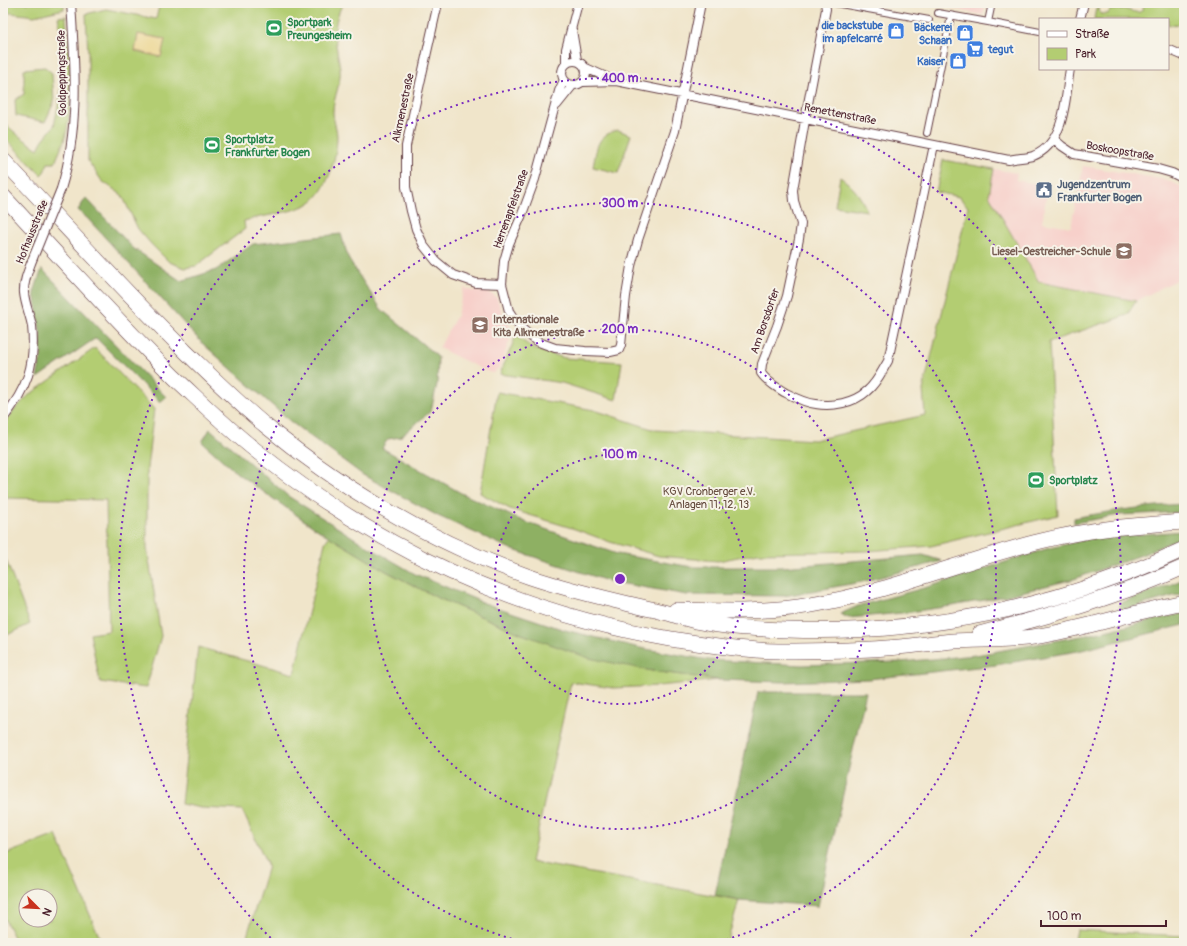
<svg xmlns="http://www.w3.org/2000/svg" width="1187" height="946" viewBox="0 0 1187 946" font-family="Pangolin,sans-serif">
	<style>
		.built { fill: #f7d0ca }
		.green { fill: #b3cd72; stroke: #7e764e; fill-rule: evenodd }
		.forest { fill: #8eb064; stroke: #6c6848 }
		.sand { fill: #eeda9e; stroke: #9c7c64 }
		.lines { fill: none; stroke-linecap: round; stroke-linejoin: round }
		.pedestrian-casing { stroke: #633d43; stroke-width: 8 }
		.minor-casing { stroke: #633d43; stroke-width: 10 }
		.motorway-casing { stroke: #633d43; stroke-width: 16 }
		.pedestrian { stroke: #fff; stroke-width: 6 }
		.minor { stroke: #fff; stroke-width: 8 }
		.motorway { stroke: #fff; stroke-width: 15 }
		.tram { stroke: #4a1f2b; stroke-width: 1 }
		.minor-bridge-casing { stroke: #633d43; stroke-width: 10; stroke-linecap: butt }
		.minor-bridge { stroke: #fff; stroke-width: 8 }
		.ring { fill: none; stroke: #7b2cbf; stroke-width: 2; stroke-dasharray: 2 4 }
		.labels { text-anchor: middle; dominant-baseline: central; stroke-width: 4; stroke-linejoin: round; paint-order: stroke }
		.leisure-label { font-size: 11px; font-weight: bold; fill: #27864d; stroke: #f7f3e8; text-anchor: start }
		.shop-label { font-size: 11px; font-weight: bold; fill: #366cbe; stroke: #f7f3e8; text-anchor: end }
		.street-label { font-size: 11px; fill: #4a1f2b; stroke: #f7f3e8 }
		.service-label { font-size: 11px; font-weight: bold; fill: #4e5e75; stroke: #f7f3e8; text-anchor: start }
		.education-label { font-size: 11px; font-weight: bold; fill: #785e54; stroke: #f7f3e8; text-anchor: end }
		.park-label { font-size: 11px; fill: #644a3d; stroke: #f7f3e8 }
		.centre { fill: #7b2cbf; stroke: #f7f3e8; stroke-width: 2 }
		.ring-label { font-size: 12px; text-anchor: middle; font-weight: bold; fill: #7b2cbf; stroke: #f7f3e8; stroke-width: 4; stroke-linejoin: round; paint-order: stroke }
	</style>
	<rect width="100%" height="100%" fill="#f7f3e8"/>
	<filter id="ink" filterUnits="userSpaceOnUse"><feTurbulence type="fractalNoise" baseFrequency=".025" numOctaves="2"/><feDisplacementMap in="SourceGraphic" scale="8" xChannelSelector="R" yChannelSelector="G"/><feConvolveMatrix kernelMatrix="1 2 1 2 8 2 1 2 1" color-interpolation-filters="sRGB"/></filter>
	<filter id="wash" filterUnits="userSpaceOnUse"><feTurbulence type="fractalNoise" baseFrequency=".012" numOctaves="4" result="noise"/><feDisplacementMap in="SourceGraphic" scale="16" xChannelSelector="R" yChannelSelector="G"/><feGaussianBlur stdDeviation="0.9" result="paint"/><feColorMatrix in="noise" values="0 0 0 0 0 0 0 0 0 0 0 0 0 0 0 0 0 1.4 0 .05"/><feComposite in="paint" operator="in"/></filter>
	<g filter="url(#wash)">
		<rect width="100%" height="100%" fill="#f0e5ca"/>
		<!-- built -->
		<path class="built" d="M950,3H986L983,15L949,8Z
			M1083,166L1167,180L1184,188V276L1136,301L1039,282L989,195L994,169L1017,173L1016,180L1048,186L1042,222L1071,227Z
			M464,288L474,291L489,292L497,298L504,317L513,332L499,368L493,373L488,372L439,348L457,315Z"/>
		<!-- green -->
		<path class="green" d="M3,3H64V9L34,16L3,12Z
			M158,3H343C330,29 336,41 340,68C342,82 333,98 333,112C333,121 337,128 337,136C337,158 327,195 306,205C287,214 264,215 244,221L245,229L196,266L185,268L169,262L152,245L138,229L122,195L102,181L88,161V53L86,14L106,9L156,19L159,6L157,5Z
			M1144,3H1184V24L1168,25V19H1094L1096,8H1099L1100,14H1108L1110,10L1124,9L1135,12H1140L1143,9Z
			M66,16C68,52 74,98 66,134C64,144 58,154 55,163H48L44,172L41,175L3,136V122L19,136L38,149L42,141L54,126L64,77L62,37L58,17Z
			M45,67L52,73L54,102L45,122L16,116L15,100L24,94V69Z
			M618,130L631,135L618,173L593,167C597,147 596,136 618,130Z
			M943,160L994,169L989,195L1039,282L1136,301L1127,315L1049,342L1058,515L931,546L867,551L758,553L718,561L659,556L610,542L575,529L510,509L480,493L497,392L594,410L655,430L814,440L925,415L923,390L968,207L959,197L936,192Z
			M840,177C853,186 861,196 867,211L835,206Z
			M516,336L534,349L565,358L622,362L616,400L562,383L500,374Z
			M95,348L154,409L147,468V548L161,636L146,688L100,682L90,634L109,631L106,500L3,498V424L18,406L29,395Z
			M329,536L386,571L436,597L522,634L652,671L719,680L658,686L613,688L571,682L531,862L739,900L727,943H245L268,866L242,810L201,808L181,804L198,647L294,674L325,543Z
			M3,552L30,624L3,637Z
			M56,835L102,943H17L3,916V855ZM26,896H50V920H26Z
			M1077,930L1184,936V943H1074Z"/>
		<!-- forest -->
		<path class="forest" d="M86,198L133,248L181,281L216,270L253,244L341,234L349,260L381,309L438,357L437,384L431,411L400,437L388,439L382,448L461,493L525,522L617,554L692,567H782L923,555L942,561L862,582L784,596L687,595L608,581L513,550L438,516L363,475L291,422L202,343L88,219L78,210Z
			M42,269L166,397L160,402L96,338L37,378L41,358V338L34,292Z
			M210,429L288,496L362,543L415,574L484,603L565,630L640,648L709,660L802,665L900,662L976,655L1087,635L1184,613V625L1078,651L996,665L869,679L784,682L719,680L652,671L589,658L522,634L436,597L386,571L315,528L238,474L202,442Z
			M1184,504V512L1119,515L1074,523V518C1110,511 1147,506 1184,504Z
			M1184,531V536L1144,554L1074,579L1001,597L952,606L902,613L849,618L840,614L858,606L931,586L1046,549L1093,538Z
			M1184,579V593L1120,611V603L1159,589Z
			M758,692H866L818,906L739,900L715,895Z"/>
		<!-- sand -->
		<path class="sand" d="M138,34L165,39L161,57L135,51Z"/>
	</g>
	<g filter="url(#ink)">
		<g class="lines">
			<!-- pedestrian casing -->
			<g class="pedestrian-casing">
				<path id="pedestrian" d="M835,3L929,20
					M938,13L988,22L1040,32
					M988,22L992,3
					M927,133L951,16"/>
			</g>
			<!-- minor casing -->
			<g class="minor-casing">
				<path id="minor" d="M438,3L406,146V187L411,211L416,229L424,246L436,261L453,275L476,283L502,284
					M825,3L826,9L807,109L793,190L794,201L801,224L799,239L787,296L777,326L762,364L761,373C767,382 775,386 784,392C794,397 805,403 816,404C832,407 854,403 867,391C877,383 882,371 888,361L934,145
					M1080,19L1084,3
					M572,30L577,60
					M1170,50L1184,56
					M562 73a12 12 0 1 1 24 0a12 12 0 1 1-24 0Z
					M566,64V49L578,3
					M586,68L613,80
					M564,80L559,91L535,179L521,217L509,244L504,261L502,284L509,311L519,326L536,341L555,348L585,351L610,352L619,350L621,345L626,296L631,266L638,240L675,131L701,3
					M583,82L616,81L1009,160C1017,158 1026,158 1033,156C1066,143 1065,98 1070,69
					M557,105L573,85
					M1054,139L1062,146L1074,154L1158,169L1172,173L1184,179
					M61,189C80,128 75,65 71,3
					M3,419C27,388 36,365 32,326C30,315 25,304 24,293C23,281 29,269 33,258"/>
			</g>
			<!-- motorway casing -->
			<g class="motorway-casing">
				<path id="motorway" d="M3,160C64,224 123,290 186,352C212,377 238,403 266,426C344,490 434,543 530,577C571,591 612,600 655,610C670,613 685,619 700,622C729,628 759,629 788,630C924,635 1061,607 1184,549
					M3,196C60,257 115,319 174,377C200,401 226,427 254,449C378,549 514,612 671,639C707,645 743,650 778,651C814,651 850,651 886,648C908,647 930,643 953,641C979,639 1006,641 1033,637C1084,629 1133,612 1184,602
					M676,610C721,611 766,613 811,605C891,592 963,560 1041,541C1088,529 1136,525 1184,522
					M979,634C1049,616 1118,597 1184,567"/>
			</g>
			<!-- pedestrian -->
			<use href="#pedestrian" class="pedestrian"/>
			<!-- minor -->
			<use href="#minor" class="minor"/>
			<!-- motorway -->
			<use href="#motorway" class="motorway"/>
			<!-- tram -->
			<path class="tram" d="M909,3L920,5"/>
			<!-- minor-bridge casing -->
			<g class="minor-bridge-casing">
				<path id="minor-bridge" d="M33,258L61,189"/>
			</g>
			<!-- minor-bridge -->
			<use href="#minor-bridge" class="minor-bridge"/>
		</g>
	</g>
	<!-- distance rings -->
	<g class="ring">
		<circle cx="620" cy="579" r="125"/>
		<circle cx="620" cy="579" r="250"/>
		<path d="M523 942A376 376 0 1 1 717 942"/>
		<path d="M275 942A501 501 0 1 1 965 942"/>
	</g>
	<!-- icons -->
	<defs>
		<g id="stadium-square" transform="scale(0.9)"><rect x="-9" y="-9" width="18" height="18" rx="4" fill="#2e9e5b" stroke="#f7f3e8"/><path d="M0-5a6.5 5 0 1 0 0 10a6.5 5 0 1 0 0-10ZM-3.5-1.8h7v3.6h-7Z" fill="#fff"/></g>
		<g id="shop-square" transform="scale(0.9)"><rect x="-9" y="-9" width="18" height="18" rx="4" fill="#3f7fe0" stroke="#f7f3e8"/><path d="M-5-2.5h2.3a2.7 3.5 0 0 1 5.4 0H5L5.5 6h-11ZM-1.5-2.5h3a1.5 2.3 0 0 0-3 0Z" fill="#fff"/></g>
		<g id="supermarket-square" transform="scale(0.9)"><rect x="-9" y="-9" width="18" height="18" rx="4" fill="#3f7fe0" stroke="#f7f3e8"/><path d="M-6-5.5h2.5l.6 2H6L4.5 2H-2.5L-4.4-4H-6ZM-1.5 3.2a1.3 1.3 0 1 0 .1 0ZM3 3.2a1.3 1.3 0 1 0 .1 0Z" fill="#fff"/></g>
		<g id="civic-square" transform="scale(0.9)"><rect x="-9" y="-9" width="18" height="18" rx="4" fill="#5c6f8a" stroke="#f7f3e8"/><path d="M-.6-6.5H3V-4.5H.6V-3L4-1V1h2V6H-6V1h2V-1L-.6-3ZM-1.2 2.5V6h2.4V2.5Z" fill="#fff"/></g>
		<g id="school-square" transform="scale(0.9)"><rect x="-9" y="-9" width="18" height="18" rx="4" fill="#8d6e63" stroke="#f7f3e8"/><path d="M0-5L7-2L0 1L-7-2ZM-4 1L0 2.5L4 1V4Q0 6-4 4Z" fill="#fff"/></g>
	</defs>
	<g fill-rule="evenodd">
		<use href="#stadium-square" x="274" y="28"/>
		<use href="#shop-square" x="896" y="31"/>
		<use href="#shop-square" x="965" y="33"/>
		<use href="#supermarket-square" x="975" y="49"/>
		<use href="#shop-square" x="958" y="61"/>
		<use href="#stadium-square" x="212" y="145"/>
		<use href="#civic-square" x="1044" y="190"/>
		<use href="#school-square" x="1124" y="251"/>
		<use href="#school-square" x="480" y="325"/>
		<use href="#stadium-square" x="1036" y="480"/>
	</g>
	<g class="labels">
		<!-- leisure labels -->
		<g class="leisure-label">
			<text x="287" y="22">Sportpark<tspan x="287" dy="13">Preungesheim</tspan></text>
			<text x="225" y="139">Sportplatz<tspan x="225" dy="13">Frankfurter Bogen</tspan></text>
			<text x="1049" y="480">Sportplatz</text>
		</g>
		<!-- shop labels -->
		<g class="shop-label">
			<text x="883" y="25">die backstube<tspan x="883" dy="13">im apfelcarré</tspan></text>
			<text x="952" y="27">Bäckerei<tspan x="952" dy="13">Schaan</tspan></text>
			<text x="988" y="49" text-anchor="start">tegut</text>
			<text x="945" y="61">Kaiser</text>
		</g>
		<!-- street labels -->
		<g class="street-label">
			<text transform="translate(62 73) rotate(-91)">Goldpeppingstraße</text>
			<text transform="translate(403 108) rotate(-78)">Alkmenestraße</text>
			<text transform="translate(840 114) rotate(11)">Renettenstraße</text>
			<text transform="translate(1120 151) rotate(10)">Boskoopstraße</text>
			<text transform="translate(511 209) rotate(-70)">Herrenapfelstraße</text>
			<text transform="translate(32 232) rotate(-68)">Hofhausstraße</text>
			<text transform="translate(765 321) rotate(-71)">Am Borsdorfer</text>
		</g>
		<!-- service labels -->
		<g class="service-label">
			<text x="1057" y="184">Jugendzentrum<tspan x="1057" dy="13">Frankfurter Bogen</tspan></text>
		</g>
		<!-- education labels -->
		<g class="education-label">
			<text x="1111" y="251">Liesel-Oestreicher-Schule</text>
			<text x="493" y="319" text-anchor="start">Internationale<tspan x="493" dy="13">Kita Alkmenestraße</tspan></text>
		</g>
		<!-- park labels -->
		<g class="park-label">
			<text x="709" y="491">KGV Cronberger e.V.<tspan x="709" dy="13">Anlagen 11, 12, 13</tspan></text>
		</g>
	</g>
	<circle cx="620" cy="579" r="6" class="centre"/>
	<g class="ring-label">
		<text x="620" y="82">400 m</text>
		<text x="620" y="207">300 m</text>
		<text x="620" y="333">200 m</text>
		<text x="620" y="458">100 m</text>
	</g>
	<!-- margin -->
	<rect width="1187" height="946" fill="none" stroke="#f7f3e8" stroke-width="16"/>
	<!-- legend -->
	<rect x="1039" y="18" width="130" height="52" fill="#f7f3e8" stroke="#b29e9c"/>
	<rect x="1047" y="31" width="20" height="6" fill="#ffffff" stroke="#b29e9c"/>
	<text x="1075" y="38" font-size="12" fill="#4a1f2b">Straße</text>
	<rect x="1047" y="48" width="20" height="12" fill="#b3cd72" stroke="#b29e9c"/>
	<text x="1075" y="58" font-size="12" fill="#4a1f2b">Park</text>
	<!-- north arrow -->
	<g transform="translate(38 908) rotate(114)"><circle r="19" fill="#f7f3e8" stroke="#b29e9c"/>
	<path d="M0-3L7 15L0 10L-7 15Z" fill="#c8321e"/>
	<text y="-6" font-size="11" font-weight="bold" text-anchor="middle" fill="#4a1f2b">N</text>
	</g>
	<!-- scale -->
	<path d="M1041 920v6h125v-6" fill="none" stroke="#4a1f2b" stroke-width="2"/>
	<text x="1047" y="920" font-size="12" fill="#4a1f2b" stroke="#f7f3e8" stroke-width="3" paint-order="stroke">100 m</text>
</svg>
